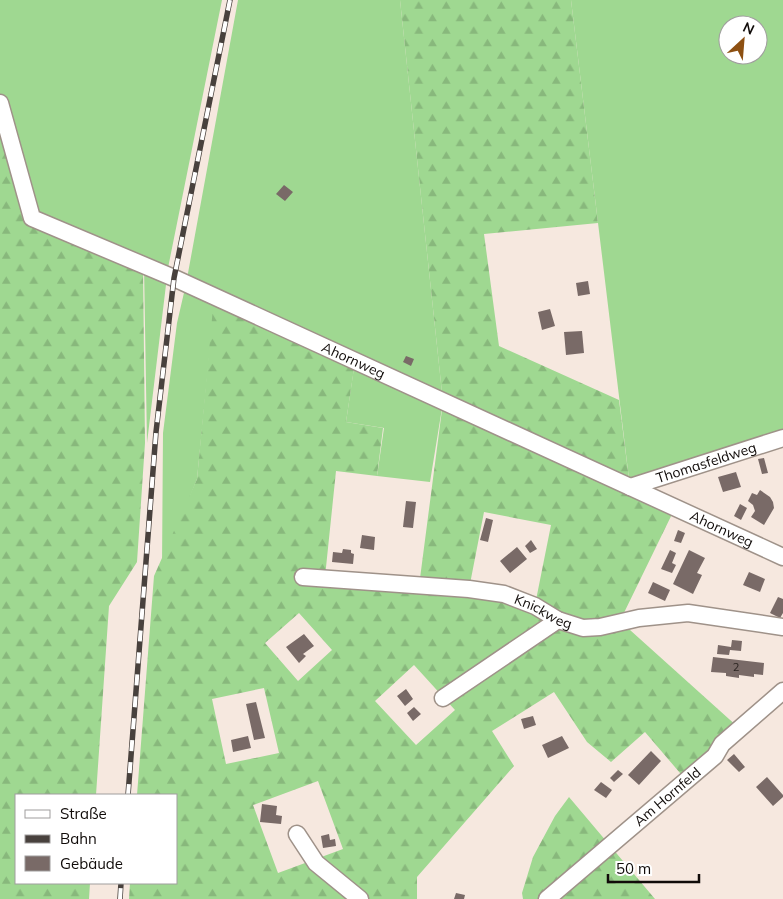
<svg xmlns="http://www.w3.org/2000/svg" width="783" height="899" viewBox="0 0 783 899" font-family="Mulish,sans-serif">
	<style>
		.grass { fill: #9fd891; fill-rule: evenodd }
		.forest { fill: url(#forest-firs); fill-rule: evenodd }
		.building { fill: #796a67 }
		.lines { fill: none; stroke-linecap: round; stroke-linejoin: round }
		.minor-casing { stroke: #9f9289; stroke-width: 19 }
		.minor { stroke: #fff; stroke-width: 16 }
		.rail-casing { stroke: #48413d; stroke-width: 5.5 }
		.rail { stroke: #fff; stroke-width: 4; stroke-dasharray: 11; stroke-linecap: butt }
		.labels { text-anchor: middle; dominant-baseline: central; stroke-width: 4; stroke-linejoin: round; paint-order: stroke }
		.number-label { font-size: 11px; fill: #2a2320 }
		.street-label { font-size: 14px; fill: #100b09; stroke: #fff }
	</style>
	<defs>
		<pattern id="forest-firs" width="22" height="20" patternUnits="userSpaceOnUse" patternTransform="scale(1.25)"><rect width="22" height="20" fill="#9fd891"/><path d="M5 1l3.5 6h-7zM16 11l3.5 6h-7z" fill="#88b87c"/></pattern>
	</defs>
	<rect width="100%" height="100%" fill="#f6e8df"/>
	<!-- grass -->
	<path class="grass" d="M0,0H222L168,268L147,443L144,266L32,218L0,105Z
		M238,0H400L443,402L430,482L377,476L384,428L346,422L355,361L215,297L197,479L162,566L163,433L177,323L186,284Z
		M571,0H783V438L630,487ZM728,25H758V55H728Z"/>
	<!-- forest -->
	<path class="forest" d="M400,0H571L598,223L484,234L499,346L619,400L630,487L675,508L620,621L739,728L686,780L645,732L611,762L587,742L554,692L492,731L514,766L417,877V899H129L130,883H176V795H137L154,576L197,479L214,297L355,362L346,422L383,428L377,476L336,471L325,577L419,586L443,402ZM484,512L551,525L535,605L469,589ZM299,613L332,650L298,681L265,643ZM414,665L455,710L416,745L375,701ZM264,688L279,753L226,764L212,699ZM318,781L343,849L278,873L253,805Z
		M0,112L30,219L143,267L145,443L137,562L109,606L96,795H16V883H90L89,899H0Z
		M569,797L655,899H523L522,893L533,857L555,816Z"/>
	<!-- building -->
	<path class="building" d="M284,185L293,192L285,201L276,194Z
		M588,281L590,294L578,296L576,283Z
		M550,309L555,326L542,330L538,312Z
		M582,331L584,353L566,355L564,332Z
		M406,356L414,359L411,366L403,362Z
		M764,458L768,473L762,474L758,459Z
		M736,472L741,487L723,492L718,477Z
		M760,490L770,497L773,502L774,508L764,525L751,517L755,511L753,505L748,501L752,493L757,495Z
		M406,501L416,502L413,528L403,527Z
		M740,504L747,508L741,520L734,516Z
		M486,518L493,520L488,542L480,540Z
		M678,530L685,533L681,543L674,541Z
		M362,535L375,537L374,550L360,548Z
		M531,540L537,549L530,553L525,546Z
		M517,547L527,559L510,573L500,561Z
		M343,549L351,550V553L354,554L353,564L332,562L333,552L342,553Z
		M670,550L676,553L672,563L676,565L672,573L661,569Z
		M689,550L705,558L697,573L702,575L693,594L673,584Z
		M749,572L765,579L760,592L743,585Z
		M653,582L670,590L665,601L648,593Z
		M778,597L783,599V613L780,618L770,613Z
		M304,634L314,646L303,654L306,656L299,663L286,647Z
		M732,640L742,641L741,651L730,650L729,655L717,654L718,645L731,647Z
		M713,657L764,663L763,675L754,674V677L739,675V678L726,676V673L711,672Z
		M406,689L413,699L405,706L397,696Z
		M256,702L265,738L254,740L246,704Z
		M414,707L421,714L413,721L407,713Z
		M533,716L536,725L524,729L521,719Z
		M248,736L251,748L233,752L231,740Z
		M562,736L569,748L548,758L542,745Z
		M651,751L661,761L639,785L628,775Z
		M734,754L745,767L739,772L727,760Z
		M618,770L623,774L614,782L610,778Z
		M767,777L783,795V797L773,806L756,787Z
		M601,782L612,790L606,798L594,790Z
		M262,804L277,806L276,815L282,816L281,824L260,822Z
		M329,834L330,840L335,839L336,846L323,848L321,836Z
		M456,893L465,895L464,899H454Z"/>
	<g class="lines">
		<!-- minor casing -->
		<g class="minor-casing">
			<g id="minor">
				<path id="s1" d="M0,103L32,218L174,278L783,557"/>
				<path id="s2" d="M630,487L783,438"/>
				<path id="s3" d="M303,577L469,589L504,594L535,606L558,620L583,628L600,627L639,618L688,613L783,627"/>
				<path d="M443,698L558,620"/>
				<path d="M297,834L316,863L360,899"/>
				<path id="s4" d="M547,899L715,756L722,744L783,691"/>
			</g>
		</g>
		<!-- minor -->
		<use href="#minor" class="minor"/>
		<!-- rail casing -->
		<g class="rail-casing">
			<path id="rail" d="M128,795L156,432L174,278L230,0
				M120,899L121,883"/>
		</g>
		<!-- rail -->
		<use href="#rail" class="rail"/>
	</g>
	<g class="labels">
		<!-- number labels -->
		<g class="number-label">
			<text x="736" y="667">2</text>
		</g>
		<!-- street labels -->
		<g class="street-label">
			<text stroke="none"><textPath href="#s1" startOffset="471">Ahornweg</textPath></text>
			<text stroke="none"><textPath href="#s2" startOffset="80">Thomasfeldweg</textPath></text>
			<text stroke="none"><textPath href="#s1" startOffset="876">Ahornweg</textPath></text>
			<text stroke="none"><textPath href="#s3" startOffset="245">Knickweg</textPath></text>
			<text stroke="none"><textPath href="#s4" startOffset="158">Am Hornfeld</textPath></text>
		</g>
	</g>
	<!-- legend -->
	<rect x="15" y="794" width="162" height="90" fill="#ffffff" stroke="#9f9d9d"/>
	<rect x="25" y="810" width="25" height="8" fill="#ffffff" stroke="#9f9d9d"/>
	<text x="60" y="819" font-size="15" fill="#100b09">Straße</text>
	<rect x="25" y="835" width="25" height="8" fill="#48413d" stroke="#9f9d9d"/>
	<text x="60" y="844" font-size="15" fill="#100b09">Bahn</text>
	<rect x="25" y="856" width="25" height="15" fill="#796a67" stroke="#9f9d9d"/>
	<text x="60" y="869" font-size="15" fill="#100b09">Gebäude</text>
	<!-- north arrow -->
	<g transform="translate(743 40) rotate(26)"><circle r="24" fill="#ffffff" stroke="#9f9d9d"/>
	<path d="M0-4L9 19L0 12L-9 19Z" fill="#8d5012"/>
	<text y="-8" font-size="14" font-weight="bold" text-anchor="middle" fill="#100b09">N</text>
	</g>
	<!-- scale -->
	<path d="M608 874v8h91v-8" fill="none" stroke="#100b09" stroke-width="2.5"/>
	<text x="616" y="874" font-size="15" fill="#100b09" stroke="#ffffff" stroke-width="4" paint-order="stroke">50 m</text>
</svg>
